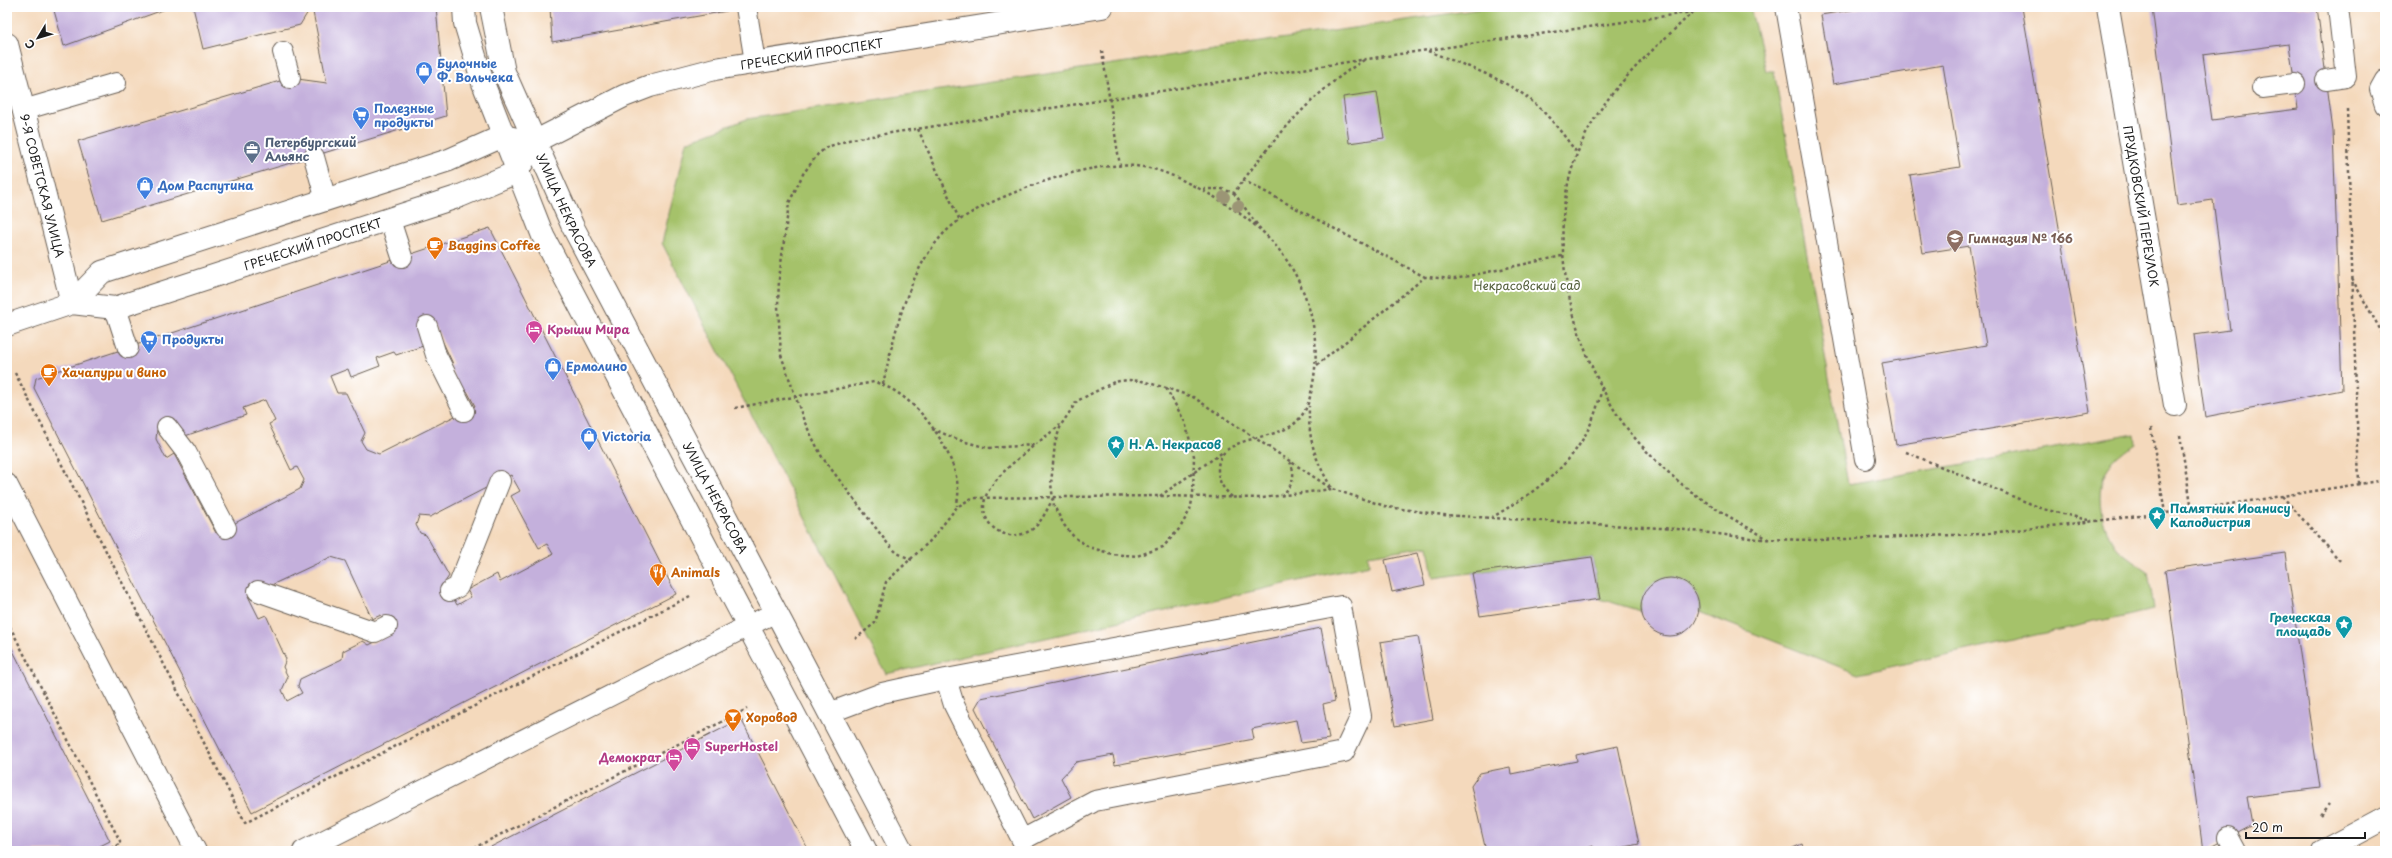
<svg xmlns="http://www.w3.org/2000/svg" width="2392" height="858" viewBox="0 0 2392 858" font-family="'Playpen Sans',sans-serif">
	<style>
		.green { fill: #a5c26a; stroke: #606f43 }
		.building { fill: #c4b0dc; fill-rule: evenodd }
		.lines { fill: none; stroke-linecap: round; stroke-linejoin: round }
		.lane-casing { stroke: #685e54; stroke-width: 22 }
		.street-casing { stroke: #685e54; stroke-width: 24 }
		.secondary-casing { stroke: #685e54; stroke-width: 24 }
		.path { stroke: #685e54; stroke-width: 2.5; stroke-dasharray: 3 3; stroke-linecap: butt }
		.lane { stroke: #fff; stroke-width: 20 }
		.street { stroke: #fff; stroke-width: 22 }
		.secondary { stroke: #fff; stroke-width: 22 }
		.tree { fill: #9b9575 }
		.labels { text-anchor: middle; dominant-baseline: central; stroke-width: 4; stroke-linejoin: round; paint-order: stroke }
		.street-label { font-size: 12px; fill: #1c1c1c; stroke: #fff }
		.shop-label { font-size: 12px; font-weight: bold; fill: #366cbe; stroke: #fff; text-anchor: start }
		.service-label { font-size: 12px; font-weight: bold; fill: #4e5e75; stroke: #fff; text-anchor: start }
		.education-label { font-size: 12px; font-weight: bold; fill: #785e54; stroke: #fff; text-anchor: start }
		.food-label { font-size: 12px; font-weight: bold; fill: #c56008; stroke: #fff; text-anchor: start }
		.park-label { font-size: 12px; fill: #535e3b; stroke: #fff }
		.hotel-label { font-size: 12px; font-weight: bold; fill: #b23c85; stroke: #fff; text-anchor: start }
		.culture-label { font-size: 12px; font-weight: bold; fill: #0d838f; stroke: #fff; text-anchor: start }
	</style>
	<rect width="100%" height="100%" fill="#fff"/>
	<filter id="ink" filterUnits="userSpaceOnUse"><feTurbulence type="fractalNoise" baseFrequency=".025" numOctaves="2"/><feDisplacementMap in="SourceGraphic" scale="8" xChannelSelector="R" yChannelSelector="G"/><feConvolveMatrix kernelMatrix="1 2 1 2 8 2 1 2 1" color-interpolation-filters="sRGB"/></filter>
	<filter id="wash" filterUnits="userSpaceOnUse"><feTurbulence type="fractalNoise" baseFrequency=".012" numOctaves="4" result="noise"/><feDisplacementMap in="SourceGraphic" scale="16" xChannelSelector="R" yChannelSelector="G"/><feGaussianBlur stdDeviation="0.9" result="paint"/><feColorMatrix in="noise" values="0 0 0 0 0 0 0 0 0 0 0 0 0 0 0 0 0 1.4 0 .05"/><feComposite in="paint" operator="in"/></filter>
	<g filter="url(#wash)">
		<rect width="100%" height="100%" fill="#f4d9bc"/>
		<!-- green -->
		<path class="green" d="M1493,7H1750L1766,71H1774L1848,484L2135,434L2136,443C2126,450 2115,458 2108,468C2093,490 2101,530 2118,549C2127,557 2138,564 2148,571L2154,609L1858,674L1699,612C1700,569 1642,566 1641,611L1600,599L1592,557L1433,578L1428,546L1368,555L1369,565L886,674L662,243L686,142L747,119Z"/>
		<g id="blocks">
			<!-- building -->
			<path class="building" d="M53,7H171L64,46Z
				M193,7H311L300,25L203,49Z
				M312,7H436L446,116L102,220L78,141L290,78L327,83Z
				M550,7H727V11L552,42Z
				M1868,7H2022L2090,412L1896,445L1882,363L1986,345L1969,246L1923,253L1910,175L1960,167L1943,65L1833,84L1821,15Z
				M2152,7H2317L2333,131L2342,390L2205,417L2194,335L2230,330L2213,200L2177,205ZM2289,44L2298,109L2212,120L2203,55Z
				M1377,92L1384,138L1349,143L1343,97Z
				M490,228L676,594L252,812L34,388L36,378ZM434,323L453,364L449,366L463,394L467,391L475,406L379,454L366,449L361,441L365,433L346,393H337L330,376L348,369L351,377L380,366L377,358L394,352L396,355L423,346L421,329ZM265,400L275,421L269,424L291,470L297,467L304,480L300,489L216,533L174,454L166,459L156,439L157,430L177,425L182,437L246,415L243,408ZM511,475L520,491L511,496L539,548L547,544L553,554L500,582L497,574L467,590L471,597L457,605L445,582L449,576L426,535L420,533L416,525L419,516L430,517ZM331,557L345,561L372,619L381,615L391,634L369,645L363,641L343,651L342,659L300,679L298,686L302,693L287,701L282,690L288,677L283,667L286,659L266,615L259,618L248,596Z
				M1417,553L1425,585L1392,592L1385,560Z
				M2285,553L2320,788L2247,797L2252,825L2203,851L2165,570Z
				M1592,557L1600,599L1480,616L1472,573Z
				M1641 607a29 29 0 1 1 58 0a29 29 0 1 1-58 0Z
				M1321,628L1335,701L1323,704L1329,739L1301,743L1296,720L1252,729L1254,739L1115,765L1113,755L1076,762L1061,778L1071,797L1032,819L975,708L981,698Z
				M1418,636L1433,719L1395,726L1380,642Z
				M7,639L110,841L90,851H7Z
				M741,719L809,851H483L729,725Z
				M1618,746L1639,844L1604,851H1594L1593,846L1579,851H1486L1471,786L1480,773L1510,767L1511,774L1577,761L1576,755Z
				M1802,844L1805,851H1786Z"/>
		</g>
	</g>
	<g filter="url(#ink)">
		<use href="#blocks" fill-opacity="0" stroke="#685e54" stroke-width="1"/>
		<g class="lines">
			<!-- lane casing -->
			<g class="lane-casing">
				<path id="lane" d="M746,7L755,62
					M1786,7L1865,459
					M283,52L290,78
					M2326,80L2346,77L2338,7
					M2385,80L2380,89L2385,105
					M2262,88L2295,84
					M23,110L116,83
					M314,157L326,200
					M390,220L402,257
					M115,308L128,348
					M427,326L436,355L464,411
					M167,427L186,452L226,528
					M7,484L196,851
					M258,591L375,632L387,626
					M450,591L458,587L500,481
					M829,713L882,693L946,679L1341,606L1361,716L1344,752L1095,801L1022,840L954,705L946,679
					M2228,838L2235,851
					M303,851L776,612"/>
			</g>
			<!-- street casing -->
			<g class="street-casing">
				<g id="street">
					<path id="s1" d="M2108,7L2175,405"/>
				</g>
			</g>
			<!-- secondary casing -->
			<g class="secondary-casing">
				<g id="secondary">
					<path d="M464,7L465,23L483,83L543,236L866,851"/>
					<path id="s2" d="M491,7L504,72L573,227L902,851"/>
					<path id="s3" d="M7,44L72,303"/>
					<path d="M72,303L102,272L449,160L503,136L517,139"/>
					<path id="s4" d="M7,325L72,303L115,308L460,196L517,172L534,142L624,96L650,86L715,69L1102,7"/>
					<path d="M2323,851L2385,818"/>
				</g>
			</g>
			<!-- path -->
			<path class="path" d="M1693,12C1654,49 1609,87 1585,136C1542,221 1566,327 1612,406C1625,429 1647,453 1667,471C1696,499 1733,519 1768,539
				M1102,51L1120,166
				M1428,51C1458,63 1490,73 1518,91C1542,106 1560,130 1577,153
				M2347,109L2359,484
				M918,129L960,221
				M1243,180L1425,277
				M1203,189H1222L1234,193C1270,143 1311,93 1364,60
				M1234,193L1261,230
				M2352,279L2385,338
				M1317,365L1425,277L1455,279L1562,256
				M15,373L245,823L690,596
				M883,384C894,336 906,279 938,240C957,216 991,202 1018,191C1060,175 1112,157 1157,170C1173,175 1186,182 1200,189C1223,201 1245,216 1264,233C1304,272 1323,329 1313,383C1310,399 1307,413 1294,424C1273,441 1218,435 1218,469C1218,483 1224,489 1233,498
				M1166,388L1185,422L1194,456L1193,496L1190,510L1180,528L1163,547L1137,556L1112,554L1089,547L1074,537L1064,525L1054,506L1051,484L1055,443L1061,425L1077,401L1114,382L1127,380L1142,381L1166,388L1193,397L1332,489L1388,507L1443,515L1677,529L1758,539L1818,540L1981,534L2192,510L2385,480
				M735,408L874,382C914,392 954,447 958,488C959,494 957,501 957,506
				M2151,428L2165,513
				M932,429L962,441L988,448L1034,445
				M2180,435L2192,510
				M1906,452L2043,509L2092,521
				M1160,496L1223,452
				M1281,496C1293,486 1297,475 1289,460
				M2282,496L2342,563
				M1053,498C1048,508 1041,524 1031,530C1008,545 978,526 985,499C991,475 1041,441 1060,425
				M1491,518C1547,485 1589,455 1602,387
				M912,560L897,553L888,544L822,457L804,421L781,355L778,306L779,279L789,203L803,174L818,154L827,147L852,139L1393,55L1693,12L1695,7
				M7,621L121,843L106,851
				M855,639L875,623L886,582L931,540L957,507L972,498L1160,496L1262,498L1332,489C1315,459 1308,441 1309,406
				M2320,815L2329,804
				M468,851L747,709"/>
			<!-- lane -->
			<use href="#lane" class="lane"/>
			<!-- street -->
			<use href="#street" class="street"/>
			<!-- secondary -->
			<use href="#secondary" class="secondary"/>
		</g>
		<!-- trees -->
		<g class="tree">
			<circle cx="1224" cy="197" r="6"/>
			<circle cx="1238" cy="206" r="6"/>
		</g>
	</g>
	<!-- icons -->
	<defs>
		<g id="shop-pin" transform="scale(0.9)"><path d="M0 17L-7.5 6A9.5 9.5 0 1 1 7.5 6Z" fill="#3f7fe0" stroke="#fff"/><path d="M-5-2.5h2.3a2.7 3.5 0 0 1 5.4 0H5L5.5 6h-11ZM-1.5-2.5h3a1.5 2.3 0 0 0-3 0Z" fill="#fff"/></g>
		<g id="supermarket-pin" transform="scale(0.9)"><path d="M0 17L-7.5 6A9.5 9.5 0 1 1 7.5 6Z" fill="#3f7fe0" stroke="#fff"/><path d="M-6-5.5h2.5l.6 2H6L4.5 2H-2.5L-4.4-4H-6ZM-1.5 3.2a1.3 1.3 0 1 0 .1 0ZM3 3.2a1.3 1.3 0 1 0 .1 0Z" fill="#fff"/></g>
		<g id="office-pin" transform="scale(0.9)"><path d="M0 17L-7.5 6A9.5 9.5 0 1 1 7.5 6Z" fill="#5c6f8a" stroke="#fff"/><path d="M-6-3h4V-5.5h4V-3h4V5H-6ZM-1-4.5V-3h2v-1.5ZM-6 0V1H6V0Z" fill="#fff"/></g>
		<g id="school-pin" transform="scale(0.9)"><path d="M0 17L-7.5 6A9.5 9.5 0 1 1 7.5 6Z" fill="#8d6e63" stroke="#fff"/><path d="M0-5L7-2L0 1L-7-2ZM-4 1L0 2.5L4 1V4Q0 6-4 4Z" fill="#fff"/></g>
		<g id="cafe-pin" transform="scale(0.9)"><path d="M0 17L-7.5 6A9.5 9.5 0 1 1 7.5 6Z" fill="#e8710a" stroke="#fff"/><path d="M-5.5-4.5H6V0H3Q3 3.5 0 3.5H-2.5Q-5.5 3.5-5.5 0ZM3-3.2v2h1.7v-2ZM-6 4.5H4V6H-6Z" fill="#fff"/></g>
		<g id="hotel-pin" transform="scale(0.9)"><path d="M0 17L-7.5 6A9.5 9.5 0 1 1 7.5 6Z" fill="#d1479c" stroke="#fff"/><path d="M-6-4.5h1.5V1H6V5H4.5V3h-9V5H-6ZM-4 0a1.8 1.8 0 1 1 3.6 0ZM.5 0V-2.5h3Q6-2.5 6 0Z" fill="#fff"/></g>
		<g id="sight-pin" transform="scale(0.9)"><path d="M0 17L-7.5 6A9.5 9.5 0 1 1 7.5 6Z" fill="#0f9aa8" stroke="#fff"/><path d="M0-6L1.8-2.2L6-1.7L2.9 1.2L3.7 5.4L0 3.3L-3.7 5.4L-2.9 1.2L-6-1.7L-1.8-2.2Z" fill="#fff"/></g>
		<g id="restaurant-pin" transform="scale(0.9)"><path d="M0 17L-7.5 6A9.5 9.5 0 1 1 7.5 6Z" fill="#e8710a" stroke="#fff"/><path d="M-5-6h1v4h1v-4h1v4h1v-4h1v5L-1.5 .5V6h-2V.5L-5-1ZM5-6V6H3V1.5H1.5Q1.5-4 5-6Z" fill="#fff"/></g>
		<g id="bar-pin" transform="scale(0.9)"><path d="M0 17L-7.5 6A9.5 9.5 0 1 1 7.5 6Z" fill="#e8710a" stroke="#fff"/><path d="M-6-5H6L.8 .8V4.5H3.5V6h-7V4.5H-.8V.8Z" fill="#fff"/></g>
	</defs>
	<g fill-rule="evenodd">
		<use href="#shop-pin" x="424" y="70"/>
		<use href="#supermarket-pin" x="361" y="115"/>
		<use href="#office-pin" x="252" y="149"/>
		<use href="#shop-pin" x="145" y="185"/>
		<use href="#school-pin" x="1955" y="238"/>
		<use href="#cafe-pin" x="435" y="245"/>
		<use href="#hotel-pin" x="534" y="329"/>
		<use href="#supermarket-pin" x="149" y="339"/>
		<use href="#shop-pin" x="553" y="366"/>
		<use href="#cafe-pin" x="49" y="372"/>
		<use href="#shop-pin" x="589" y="436"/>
		<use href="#sight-pin" x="1116" y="444"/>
		<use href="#sight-pin" x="2157" y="515"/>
		<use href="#restaurant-pin" x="658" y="572"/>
		<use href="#sight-pin" x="2344" y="624"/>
		<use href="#bar-pin" x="733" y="717"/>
		<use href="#hotel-pin" x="692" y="746"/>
		<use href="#hotel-pin" x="674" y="757"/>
	</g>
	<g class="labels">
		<!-- street labels -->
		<g class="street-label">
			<text stroke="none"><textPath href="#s4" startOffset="865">ГРЕЧЕСКИЙ ПРОСПЕКТ</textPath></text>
			<text stroke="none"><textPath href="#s3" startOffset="146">9-Я СОВЕТСКАЯ УЛИЦА</textPath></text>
			<text stroke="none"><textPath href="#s1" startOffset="202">ПРУДКОВСКИЙ ПЕРЕУЛОК</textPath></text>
			<text stroke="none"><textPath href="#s2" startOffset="218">УЛИЦА НЕКРАСОВА</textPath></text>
			<text stroke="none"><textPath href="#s4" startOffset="320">ГРЕЧЕСКИЙ ПРОСПЕКТ</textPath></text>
			<text stroke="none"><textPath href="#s2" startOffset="542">УЛИЦА НЕКРАСОВА</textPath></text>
		</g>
		<!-- shop labels -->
		<g class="shop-label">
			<text x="437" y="63">Булочные<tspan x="437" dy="14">Ф. Вольчека</tspan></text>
			<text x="374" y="108">Полезные<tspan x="374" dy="14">продукты</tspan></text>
			<text x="158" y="185">Дом Распутина</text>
			<text x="162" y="339">Продукты</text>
			<text x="566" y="366">Ермолино</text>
			<text x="602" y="436">Victoria</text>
		</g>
		<!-- service labels -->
		<g class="service-label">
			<text x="265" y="142">Петербургский<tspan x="265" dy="14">Альянс</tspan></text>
		</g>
		<!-- education labels -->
		<g class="education-label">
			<text x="1968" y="238">Гимназия № 166</text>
		</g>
		<!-- food labels -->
		<g class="food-label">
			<text x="448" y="245">Baggins Coffee</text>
			<text x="62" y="372">Хачапури и вино</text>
			<text x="671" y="572">Animals</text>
			<text x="746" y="717">Хоровод</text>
		</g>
		<!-- park labels -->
		<g class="park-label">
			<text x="1527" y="285">Некрасовский сад</text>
		</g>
		<!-- hotel labels -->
		<g class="hotel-label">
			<text x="547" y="329">Крыши Мира</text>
			<text x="705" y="746">SuperHostel</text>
			<text x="661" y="757" text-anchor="end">Демократ</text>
		</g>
		<!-- culture labels -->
		<g class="culture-label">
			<text x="1129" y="444">Н. А. Некрасов</text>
			<text x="2170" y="508">Памятник Иоанису<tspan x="2170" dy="14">Каподистрия</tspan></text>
			<text x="2331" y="617" text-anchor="end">Греческая<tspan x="2331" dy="14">площадь</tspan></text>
		</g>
	</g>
	<!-- margin -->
	<rect width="2392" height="858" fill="none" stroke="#fff" stroke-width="24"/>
	<!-- north arrow -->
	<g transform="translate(38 38) rotate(232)" stroke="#ffffff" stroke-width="3" paint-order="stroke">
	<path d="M0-3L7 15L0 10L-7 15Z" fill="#1c1c1c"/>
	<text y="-6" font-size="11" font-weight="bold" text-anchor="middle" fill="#1c1c1c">С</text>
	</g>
	<!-- scale -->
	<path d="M2246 832v6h119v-6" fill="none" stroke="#1c1c1c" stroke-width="2"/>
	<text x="2252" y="832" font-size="12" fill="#1c1c1c" stroke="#ffffff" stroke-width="3" paint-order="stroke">20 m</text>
</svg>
